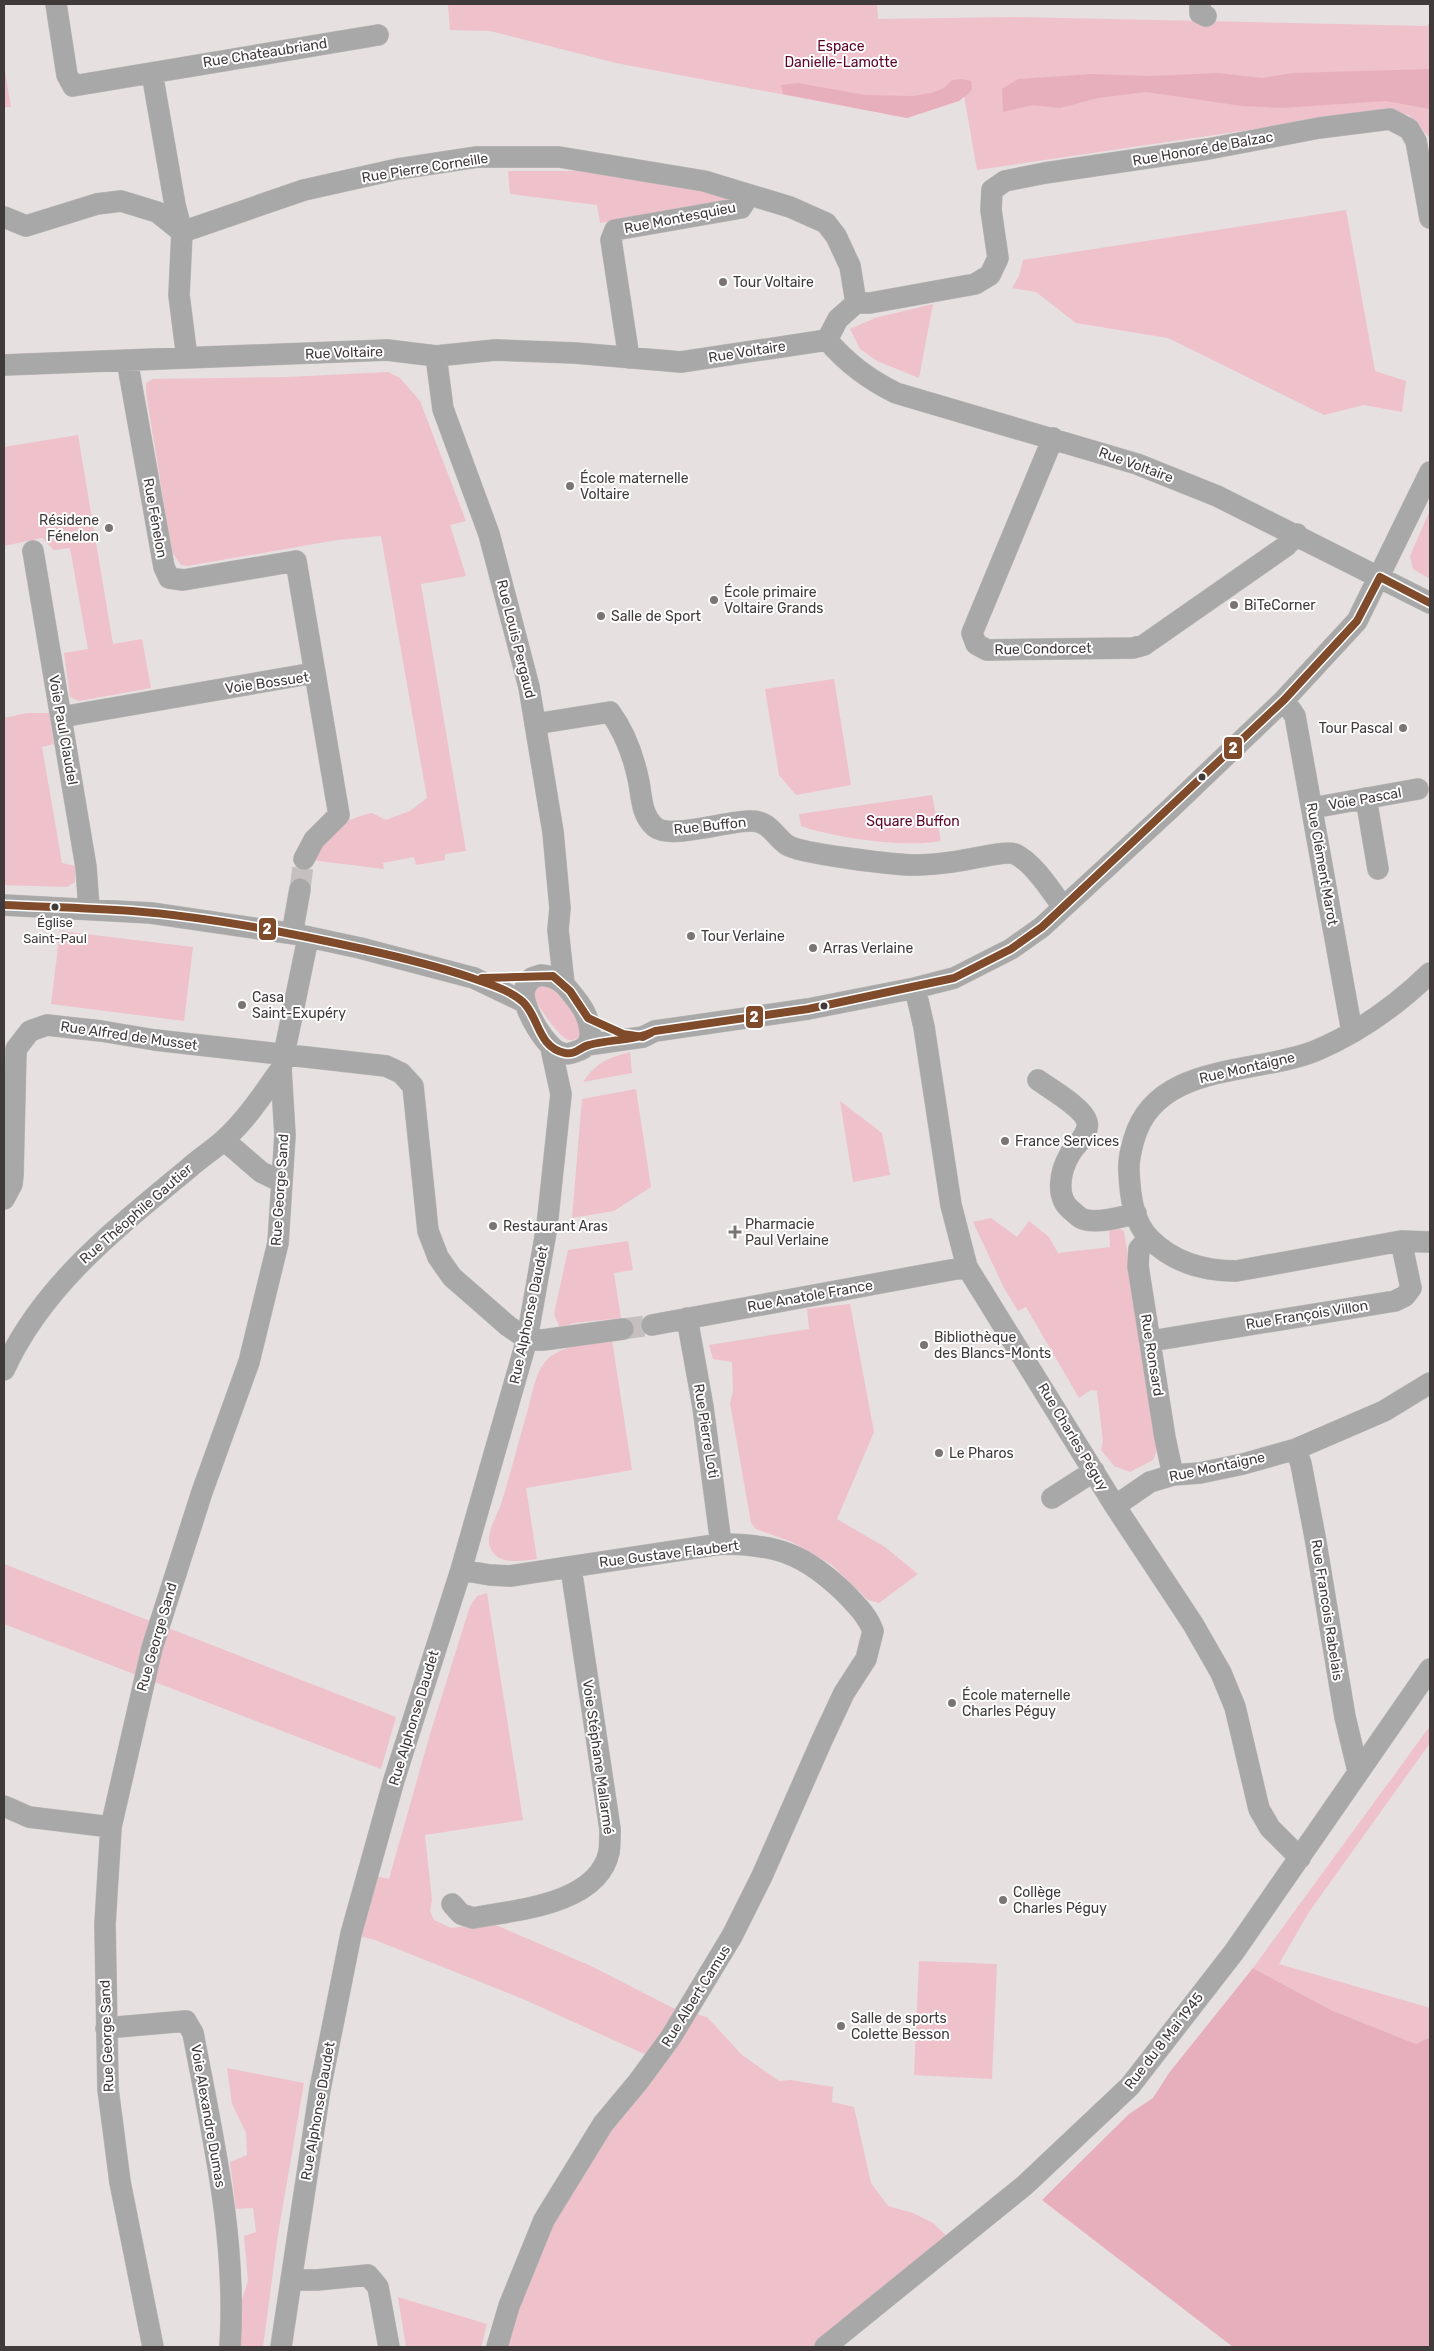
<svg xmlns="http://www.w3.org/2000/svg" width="1434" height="2351" viewBox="0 0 1434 2351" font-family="Rubik,sans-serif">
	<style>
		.green { fill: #efc1cb }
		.forest { fill: #e7afbc }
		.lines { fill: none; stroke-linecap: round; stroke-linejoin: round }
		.minor-tunnel { stroke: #c5bfbf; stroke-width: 21; stroke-dasharray: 21 11; stroke-linecap: butt }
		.minor-casing { stroke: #c1bcbc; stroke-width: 22 }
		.minor { stroke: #a8a8a8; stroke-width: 21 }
		.bus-1-casing { stroke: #fff; stroke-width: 11 }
		.bus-1 { stroke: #7f4b2b; stroke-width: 8 }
		.poi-dot { fill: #7a7475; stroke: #fff; stroke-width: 2 }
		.bus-dot { fill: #403a3b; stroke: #fff; stroke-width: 2 }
		.labels { text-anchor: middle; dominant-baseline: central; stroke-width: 4; stroke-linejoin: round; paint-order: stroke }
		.bus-label { font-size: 13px; fill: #403a3b; stroke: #fff }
		.park-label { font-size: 14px; fill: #5c0228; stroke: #fff }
		.street-label { font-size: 14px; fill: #403a3b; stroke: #fff }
		.poi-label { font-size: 14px; fill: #403a3b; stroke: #fff; text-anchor: start }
		.line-badge { stroke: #fff; stroke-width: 2 }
		.badge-label { font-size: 14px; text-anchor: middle; font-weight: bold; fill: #fff }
	</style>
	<rect width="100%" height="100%" fill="#e6e0e0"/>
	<!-- green -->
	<path class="green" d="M448,4H877L878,19L1015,17L1427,26L1430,22V138L1409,115L1383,110L977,170L963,90L907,118L616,63L490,31L450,30Z
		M4,65L11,107H4Z
		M508,171H585L730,195L733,202L600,223L597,205L510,194Z
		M1346,210L1375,371L1406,381L1402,412L1364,405L1324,415L1168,338L1076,323L1036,292L1012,288L1019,276L1023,260Z
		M933,304L919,378L877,361L860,349L850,329L875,318Z
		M388,372L400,378L420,401L466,521L450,525L466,576L421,584L466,851L445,854V860L416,865L414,857L383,863L384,869L310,860C332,832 336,821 372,813L386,820L410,811L427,798L381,536L337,540L187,566L181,565L172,552L146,393V383L153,379L287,377Z
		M78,435L113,644L142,639L151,688L79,701L70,697L64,653L88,649L70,548L54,550L42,538L4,546V447Z
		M1430,510V579L1413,569L1410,556Z
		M834,679L851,785L796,795L779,775L765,689Z
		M27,713H49L54,744L42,747L62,863L75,866V882L67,887L4,885V718Z
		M932,795L941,841C906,848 835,838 801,826L799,814Z
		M60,931L193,947L184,1021L51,1004Z
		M535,984H549C560,998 583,1018 580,1037C576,1039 573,1041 569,1040C557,1037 539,1005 531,994Z
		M630,1052L632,1073L583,1082C598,1061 606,1059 630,1052Z
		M636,1089L651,1187L614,1211L572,1218L582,1099Z
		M840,1101L882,1133L890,1175L853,1182Z
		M991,1218L1017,1237L1029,1221L1049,1237L1058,1253L1110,1247L1109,1230L1118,1228L1124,1231L1158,1448L1153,1460L1130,1472L1114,1466L1101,1450L1103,1441L1097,1391L1091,1390L1079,1398L1026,1307L1018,1311L1004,1288L973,1222Z
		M628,1241L633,1270L614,1273L621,1318L574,1323L560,1328L554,1314L568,1250Z
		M850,1304L874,1432L837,1519L885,1547L918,1574L879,1603L868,1600L832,1565L792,1542L756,1529L751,1523L730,1403L733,1392L732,1362L713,1359L709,1345L809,1329L807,1309Z
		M612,1340L632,1470L526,1488L537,1559C521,1561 497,1566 490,1547C485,1536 497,1515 501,1504C511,1472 519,1440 528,1409C532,1394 535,1374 545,1362C560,1344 591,1344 612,1340Z
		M4,1564L396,1717L381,1769L4,1624Z
		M487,1593L523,1820L425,1835L432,1900L430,1911L434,1920L451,1928L491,1923L591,1966L673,2008L707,2017L742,2055L779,2081L791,2080L833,2087L832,2102L854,2107L871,2183L888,2206L913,2213L933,2223L954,2243L825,2347H497L544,2220L658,2057L642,2053L523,1999L375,1940L351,1934L368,1874L389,1879L430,1734L470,1606L477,1596Z
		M1430,1726V1743L1309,1912L1279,1964L1430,2008V2037L1416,2044L1331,2010L1253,1968Z
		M919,1961L997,1964L992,2079L914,2075Z
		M227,2068L304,2083L278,2234L263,2347H240L242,2300L248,2281L244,2236L256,2232L253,2208L236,2209L230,2162L247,2155L246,2133L232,2104Z
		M398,2297L487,2324L481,2347H406Z"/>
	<!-- forest -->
	<path class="forest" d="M1430,69V109L1386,101L1282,108L1242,106L1146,92L1098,98L1060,108L1033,105L1003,112L1002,89L1018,79L1092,74L1151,76L1218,73L1262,78L1293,73Z
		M962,79L971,81L972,89L968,94L959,101L907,118L783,94L781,85L798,83L865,95L912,96L931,93L944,88L952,80Z
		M1253,1968L1331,2010L1416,2044L1430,2037V2347H1233L1042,2200L1129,2114L1153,2098L1169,2073Z"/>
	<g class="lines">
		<!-- minor-tunnel -->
		<path class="minor-tunnel" d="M300,889L304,859
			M623,1329L652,1325"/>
		<!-- minor casing -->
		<g class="minor-casing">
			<path id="minor" d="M56,4L67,75L73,86L378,35
				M1200,4V13L1206,16
				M152,73L175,205L182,232
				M4,217L26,226L97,204L121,201L157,212L182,232
				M856,303H870L975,284L990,275L998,258L991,210L992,190L1005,181L1045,173L1208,149L1319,128L1390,119L1409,129L1416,141L1430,218
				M436,356L443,409L489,534L529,687L553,832L560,908L558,930L564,984
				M187,358L179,295L182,232L304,190L398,169L477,157H559L704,181L790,207L826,223L836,236L850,266L856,303L838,319L827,340
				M629,358L611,240L615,230L741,208L749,195
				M127,360L164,567L169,578L183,580L296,561L339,815L314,840L304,859
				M4,365L387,350L436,356L495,350L575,353L681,362L827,340C848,364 868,379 896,393L1137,464L1217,496L1430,603
				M1053,438L972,633L976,644L987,650L1133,648L1144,645L1286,546L1297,534
				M33,551L86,867L89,909
				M1284,700L1295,716L1352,1032
				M61,717L314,673
				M535,724L610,712C624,731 633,755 638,778C642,794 640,814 655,827C670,840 730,820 751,821C770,821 774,836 787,845C801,854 891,864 910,865C924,865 939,864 952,862C965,861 1005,850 1015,854C1033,862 1052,892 1063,907
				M1366,798L1378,869
				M1312,808L1418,789
				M4,905L151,913L295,934L360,948L474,978L524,1002
				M295,934L294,923L300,889
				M1430,973C1397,1005 1358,1033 1315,1051C1255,1075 1156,1062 1134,1139C1131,1150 1128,1160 1129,1172C1130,1195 1133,1222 1150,1239C1174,1263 1204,1271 1236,1271L1401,1241L1430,1242
				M541,975C562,977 567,988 579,1003C589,1017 599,1045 577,1051C572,1053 567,1055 562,1053C546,1049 524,1010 524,994C524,987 527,983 532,978Z
				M915,988L924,1027L951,1205L967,1267L1115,1506L1193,1624L1221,1673L1235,1707L1259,1809L1270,1828L1300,1858
				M587,1045L643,1037L655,1031L808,1009L915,988L954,978L1011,949L1042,927L1171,808L1284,700L1357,621L1430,472
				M1038,1080C1050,1089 1084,1108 1087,1122C1090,1135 1075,1144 1070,1154C1060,1171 1055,1197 1071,1210C1075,1213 1079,1218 1083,1219C1096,1224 1123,1217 1136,1213
				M224,1140L261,1172L282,1182
				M4,1199L12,1184L13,1175L16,1049L30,1031L47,1025L101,1031L155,1040L386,1066L401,1073L413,1086L428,1231L438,1257L452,1277L508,1326L527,1339L543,1340L623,1329
				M1149,1238L1139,1249L1138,1266L1165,1438L1173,1475
				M687,1318L703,1407L721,1544
				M652,1325L967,1267
				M1151,1341L1395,1301L1405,1296L1411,1288L1401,1241
				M4,1370C43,1284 118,1227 189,1168C200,1158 213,1150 224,1140C247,1119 263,1094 281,1069
				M1296,1449L1301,1464L1315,1537L1345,1717L1358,1771
				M1052,1498L1094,1471
				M1115,1506L1150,1482L1173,1475L1200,1473L1243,1464L1296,1449L1384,1411L1430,1383
				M461,1570L490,1575L510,1576L721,1544C778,1544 806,1555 846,1594C857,1606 868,1616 873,1631L866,1659L844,1693L822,1740L762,1876L732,1936L671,2037L638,2082L603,2124L544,2220L509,2306L497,2347
				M4,1806L29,1817L111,1827
				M452,1904L461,1914L473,1918C514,1910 598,1905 609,1852C610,1845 610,1836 610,1829L571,1568
				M106,2028L186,2021L193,2033C213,2138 237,2240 230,2347
				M291,2280H317L368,2275L378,2287L389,2347
				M153,2347L120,2182L108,2089L105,1924L111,1827L152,1648L202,1492L249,1362L278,1243L285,1135L281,1069L308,938
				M281,2347L320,2089L351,1934L394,1780L461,1570L527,1339L547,1226L561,1094L551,1048
				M825,2347L1025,2185L1130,2086L1234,1952L1430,1669"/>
		</g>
		<!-- minor -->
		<use href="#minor" class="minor"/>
		<!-- bus-1 casing -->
		<g class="bus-1-casing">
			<path id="bus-1" d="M1380,577L1430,603
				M4,905C47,907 90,908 132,911C210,917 287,932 363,949C399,957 437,966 472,978C489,984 510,990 523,1002C539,1017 538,1048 565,1053C576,1055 580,1047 589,1045C611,1039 634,1041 655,1031L808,1009L954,978L1011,949L1042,927L1284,700L1357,621L1380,577
				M482,978L553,976L570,991L588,1018L623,1034L643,1037L651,1033"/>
		</g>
		<!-- bus-1 -->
		<use href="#bus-1" class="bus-1"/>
	</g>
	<!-- markers -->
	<g class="poi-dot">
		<circle cx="723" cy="282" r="5"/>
		<circle cx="570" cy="486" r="5"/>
		<circle cx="109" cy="528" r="5"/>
		<circle cx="714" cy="600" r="5"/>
		<circle cx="1234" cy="605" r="5"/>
		<circle cx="601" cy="616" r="5"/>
		<circle cx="1403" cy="728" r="5"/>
		<circle cx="691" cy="936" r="5"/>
		<circle cx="813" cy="948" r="5"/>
		<circle cx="242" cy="1005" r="5"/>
		<circle cx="1005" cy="1141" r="5"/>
		<circle cx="493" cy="1226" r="5"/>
		<path d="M732.5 1224.5h5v5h5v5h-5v5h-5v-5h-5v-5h5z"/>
		<circle cx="924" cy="1345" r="5"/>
		<circle cx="939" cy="1453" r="5"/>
		<circle cx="952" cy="1703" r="5"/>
		<circle cx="1003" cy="1900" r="5"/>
		<circle cx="841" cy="2026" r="5"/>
	</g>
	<g class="bus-dot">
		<circle cx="1202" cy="777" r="4.5"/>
		<circle cx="55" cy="907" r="4.5"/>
		<circle cx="824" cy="1006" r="4.5"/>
	</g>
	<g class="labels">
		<!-- bus labels -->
		<g class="bus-label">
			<text x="55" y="922">Église<tspan x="55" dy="16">Saint-Paul</tspan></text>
		</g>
		<!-- park labels -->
		<g class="park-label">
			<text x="841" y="46">Espace<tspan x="841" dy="16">Danielle-Lamotte</tspan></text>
			<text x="913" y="821">Square Buffon</text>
		</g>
		<!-- street labels -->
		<g class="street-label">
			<text transform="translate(265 53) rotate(-9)">Rue Chateaubriand</text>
			<text transform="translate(1203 149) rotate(-10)">Rue Honoré de Balzac</text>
			<text transform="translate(425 168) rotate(-9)">Rue Pierre Corneille</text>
			<text transform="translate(680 218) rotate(-11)">Rue Montesquieu</text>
			<text transform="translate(747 352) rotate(-9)">Rue Voltaire</text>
			<text transform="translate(344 353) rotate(-2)">Rue Voltaire</text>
			<text transform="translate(1136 465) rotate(20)">Rue Voltaire</text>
			<text transform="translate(155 518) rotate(80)">Rue Fénelon</text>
			<text transform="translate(516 639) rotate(76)">Rue Louis Pergaud</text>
			<text transform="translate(1043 649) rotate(-1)">Rue Condorcet</text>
			<text transform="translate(267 683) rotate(-8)">Voie Bossuet</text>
			<text transform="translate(63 730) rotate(80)">Voie Paul Claudel</text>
			<text transform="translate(1365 799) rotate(-10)">Voie Pascal</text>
			<text transform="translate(710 826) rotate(-6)">Rue Buffon</text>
			<text transform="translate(1322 864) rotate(80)">Rue Clément Marot</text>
			<text transform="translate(129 1036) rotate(8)">Rue Alfred de Musset</text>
			<text transform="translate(1247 1068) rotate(-13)">Rue Montaigne</text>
			<text transform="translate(280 1190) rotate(-86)">Rue George Sand</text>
			<text transform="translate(136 1214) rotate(-41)">Rue Théophile Gautier</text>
			<text transform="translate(810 1296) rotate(-10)">Rue Anatole France</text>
			<text transform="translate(529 1315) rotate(-78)">Rue Alphonse Daudet</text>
			<text transform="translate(1307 1315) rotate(-9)">Rue François Villon</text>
			<text transform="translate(1152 1355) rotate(81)">Rue Ronsard</text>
			<text transform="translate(706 1431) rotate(81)">Rue Pierre Loti</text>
			<text transform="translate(1073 1437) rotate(59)">Rue Charles Péguy</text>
			<text transform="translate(1217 1467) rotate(-12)">Rue Montaigne</text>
			<text transform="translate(669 1554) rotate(-7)">Rue Gustave Flaubert</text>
			<text transform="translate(1327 1610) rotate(81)">Rue Francois Rabelais</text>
			<text transform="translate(157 1637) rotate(-74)">Rue George Sand</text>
			<text transform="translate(414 1718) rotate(-73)">Rue Alphonse Daudet</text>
			<text transform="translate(598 1757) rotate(82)">Voie Stéphane Mallarmé</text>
			<text transform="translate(696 1996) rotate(-58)">Rue Albert Camus</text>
			<text transform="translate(107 2036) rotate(-92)">Rue George Sand</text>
			<text transform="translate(1164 2041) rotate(-52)">Rue du 8 Mai 1945</text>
			<text transform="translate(318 2111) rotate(-80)">Rue Alphonse Daudet</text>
			<text transform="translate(208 2116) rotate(80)">Voie Alexandre Dumas</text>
		</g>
		<!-- poi labels -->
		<g class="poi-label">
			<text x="733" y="282">Tour Voltaire</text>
			<text x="580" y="478">École maternelle<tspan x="580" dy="16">Voltaire</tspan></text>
			<text x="99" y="520" text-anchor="end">Résidene<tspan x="99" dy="16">Fénelon</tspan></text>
			<text x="724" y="592">École primaire<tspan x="724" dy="16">Voltaire Grands</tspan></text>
			<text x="1244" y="605">BiTeCorner</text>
			<text x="611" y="616">Salle de Sport</text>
			<text x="1393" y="728" text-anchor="end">Tour Pascal</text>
			<text x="701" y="936">Tour Verlaine</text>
			<text x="823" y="948">Arras Verlaine</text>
			<text x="252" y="997">Casa<tspan x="252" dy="16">Saint-Exupéry</tspan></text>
			<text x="1015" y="1141">France Services</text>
			<text x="745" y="1224">Pharmacie<tspan x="745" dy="16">Paul Verlaine</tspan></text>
			<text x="503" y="1226">Restaurant Aras</text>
			<text x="934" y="1337">Bibliothèque<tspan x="934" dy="16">des Blancs-Monts</tspan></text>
			<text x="949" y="1453">Le Pharos</text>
			<text x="962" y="1695">École maternelle<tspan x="962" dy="16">Charles Péguy</tspan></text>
			<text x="1013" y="1892">Collège<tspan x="1013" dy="16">Charles Péguy</tspan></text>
			<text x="851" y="2018">Salle de sports<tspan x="851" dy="16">Colette Besson</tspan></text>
		</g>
	</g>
	<g class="line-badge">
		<rect x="1223" y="736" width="20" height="24" rx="5" fill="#7f4b2b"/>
		<rect x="258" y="917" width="19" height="24" rx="5" fill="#7f4b2b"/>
		<rect x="745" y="1005" width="19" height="24" rx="5" fill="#7f4b2b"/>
	</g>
	<g class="badge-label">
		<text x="1233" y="753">2</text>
		<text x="267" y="934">2</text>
		<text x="754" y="1022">2</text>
	</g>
	<!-- border -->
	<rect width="1434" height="2351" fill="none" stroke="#403a3b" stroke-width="10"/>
</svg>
